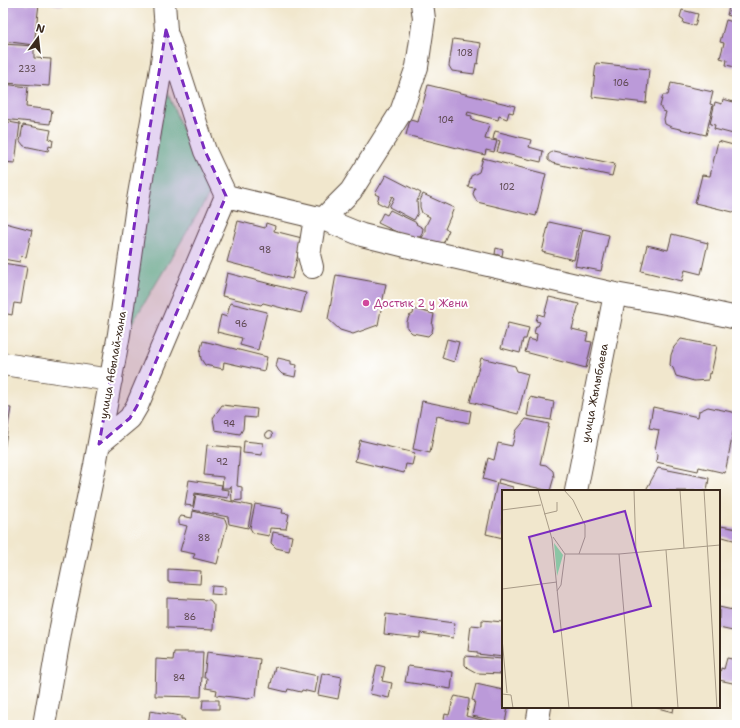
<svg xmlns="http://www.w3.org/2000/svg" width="740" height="728" viewBox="0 0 740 728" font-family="'Shantell Sans',sans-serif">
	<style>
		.green { fill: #8fe0a1; stroke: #658560 }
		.building { fill: #bb9ad9 }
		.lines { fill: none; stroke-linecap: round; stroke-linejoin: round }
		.minor-casing { stroke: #564638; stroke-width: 24 }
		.minor { stroke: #fff; stroke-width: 22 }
		.marked { fill: #7b2cbf; fill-opacity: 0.2; stroke: #7b2cbf; stroke-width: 3; stroke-dasharray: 8 5; stroke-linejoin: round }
		.hotel-dot { fill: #d1479c; stroke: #fff; stroke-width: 1.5 }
		.labels { text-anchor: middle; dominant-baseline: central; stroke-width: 4; stroke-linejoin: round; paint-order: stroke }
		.number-label { font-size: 9px; fill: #5b464d }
		.hotel-label { font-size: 11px; fill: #b23c85; stroke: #fff; text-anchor: start }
		.street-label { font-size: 11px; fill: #3b2a1e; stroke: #fff }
		.inset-road { fill: none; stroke: #a89b87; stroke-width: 1 }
		.view { fill: #7b2cbf; fill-opacity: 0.15; stroke: #7b2cbf; stroke-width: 2 }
		.inset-edge { fill: none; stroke: #3b2a1e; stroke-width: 2 }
	</style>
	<rect width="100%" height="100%" fill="#fff"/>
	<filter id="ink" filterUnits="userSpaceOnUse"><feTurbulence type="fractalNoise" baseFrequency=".025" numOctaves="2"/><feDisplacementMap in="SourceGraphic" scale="8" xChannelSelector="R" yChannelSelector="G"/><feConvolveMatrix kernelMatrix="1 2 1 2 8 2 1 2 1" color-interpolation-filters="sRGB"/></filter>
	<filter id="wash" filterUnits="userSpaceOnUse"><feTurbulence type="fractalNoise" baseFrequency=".012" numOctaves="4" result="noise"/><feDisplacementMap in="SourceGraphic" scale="16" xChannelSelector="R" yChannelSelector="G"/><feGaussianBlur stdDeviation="0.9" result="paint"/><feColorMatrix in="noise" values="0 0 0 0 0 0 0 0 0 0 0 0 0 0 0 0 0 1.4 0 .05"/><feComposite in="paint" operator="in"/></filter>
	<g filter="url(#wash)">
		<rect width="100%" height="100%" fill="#f1e7cd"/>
		<!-- green -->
		<path class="green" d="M166,89L209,195L127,332Z"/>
		<g id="blocks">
			<!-- building -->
			<path class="building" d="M3,3L39,4L34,45L3,41Z
				M49,3H63V6Z
				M444,3H469L468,6L444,5Z
				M730,3H737V18L727,15Z
				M682,10L698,14L695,26L683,23L684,20L680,17Z
				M726,20L737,23V60L735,67L726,65L727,60L720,58L724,43L720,42Z
				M453,39L481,43L478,64L476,63L474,74L452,71L449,66Z
				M3,44L34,46V58L51,59L49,86L5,83V80H3Z
				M596,63L649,69L646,103L592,97Z
				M671,83L713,92L710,104L713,105L706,135L671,127L665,124L664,119L666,112L663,111L660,106L663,95H668Z
				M3,84L28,87L26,107L52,110L50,124L3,119Z
				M428,85L515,106L513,113L509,112L507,119L499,116L498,120L468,112L467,115L472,116L471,119L489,124L485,139L497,141L494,152L486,150L485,155L406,135L410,120L418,122Z
				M723,99L737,103V135L714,129L715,125L710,124L715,102L722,104Z
				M3,121L20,124L15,163L3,162Z
				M23,125L51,130L49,139L53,140L52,147L49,146L48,151L24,146L20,141Z
				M495,131L531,140L529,147L543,151L541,162L497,152L500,141L493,139Z
				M718,141L737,146V213L695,203L702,175L710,176Z
				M553,151L615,164L612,176L552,163L548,160V155Z
				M483,158L546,174L536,216L477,202L473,194L475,188L468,187L471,176L479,172Z
				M386,175L421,193L417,201L418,213L414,220L389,207L394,198L392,196L387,207L377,202L379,196L375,194Z
				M423,194L454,208L445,229L449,230L440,251L420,242L425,232V227L430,217L422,213L420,207V201Z
				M390,210L417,223L416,224L423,228L422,234L420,237H417L415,241L378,223L383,213L387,215Z
				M238,221L265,228L266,223L275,226L274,231L302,238L292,279L227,262Z
				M549,222L581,229L574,260L542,252Z
				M5,223L32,230L26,257L21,256L20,262L3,259V226Z
				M583,229L609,235L601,271L575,266Z
				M672,234L708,243L701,274L685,270L682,281L641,271L647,245L668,250Z
				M496,248L503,250L502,256L495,254Z
				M3,263L27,267L21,304L14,303L12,315L3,313Z
				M227,273L306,293L301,313L263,303L261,305L222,296Z
				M336,275L386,284L378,325L353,334L340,330L328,319Z
				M549,297L579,304L572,329L588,333L586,341L592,342L586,368L525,352L529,339L536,341L537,334L534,333L536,326H538L540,322L536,321L538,314L544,316Z
				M230,303L267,312L258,350L240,345L242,338L217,332L221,315L227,317Z
				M414,309L434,314L432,325L433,327L432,332L428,336L412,333L407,328V322L409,316L413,314Z
				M508,323L529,328L526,339H523L520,353L501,348Z
				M447,339L459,342L454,362L442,358Z
				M681,339L717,346L711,374L709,373L708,380L694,381L676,376L673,368L670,365L671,355L674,347Z
				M203,341L267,357L264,371L224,362L223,369L205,365L201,359L200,352Z
				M278,358L291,361V364L297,365L295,377L282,374L279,371L276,366Z
				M481,358L515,366L517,371L528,374L518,414L470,402Z
				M530,397L554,402L551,420L527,416Z
				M422,401L471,411L469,423L437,416L430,453L413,449Z
				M222,405L257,409L256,418L244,417L243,429L240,434L215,430L213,418Z
				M3,407L11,408L4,450H3Z
				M653,407L698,417L699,411L708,407L737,413L725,473L699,467L698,471L656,462L657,455L655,449L659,430L649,428Z
				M526,419L549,424L540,464L546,465L553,471L554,477L550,491L499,479L498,483L513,487L512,491H503V538L486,534L497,483L483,479L488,458L494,460L498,443L512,446L516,431Z
				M736,430H737V445L733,444Z
				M265.5 435a3.5 3.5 0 1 1 7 0a3.5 3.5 0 1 1-7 0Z
				M360,440L415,453L412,465L406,464L404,473L355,461Z
				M244,441L263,443L262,455L243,453Z
				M207,445L240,448L237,486L242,487V500L232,501L231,486L230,488H222L223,477L204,475Z
				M658,468L709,478L707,491H647V488Z
				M189,480L222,485L221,489L229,490L228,498L195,493L193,506L185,505Z
				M196,494L252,506L248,528L229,524L228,517L193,510Z
				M255,504L283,509L282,513L289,514L286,529L270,528L269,536L253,533L250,528Z
				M193,511L225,519L227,525L217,564L193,558L195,554L180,551L187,526L179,524V519L181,516L192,518Z
				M721,526L737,529V541L719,536Z
				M273,532L292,536L289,551L276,548L271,543Z
				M168,569L201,571L200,584L168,582Z
				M212,586L225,587V595L211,594Z
				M167,598L210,600L214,605L213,630L167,628Z
				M719,607L737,611V632L719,628Z
				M386,614L455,623L453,638L420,633V638L384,634Z
				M482,620L503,622V657L477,654V652L468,651L471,625L482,626Z
				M174,652H203L201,697L155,696L156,659L173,660Z
				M207,652L260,659L256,696L248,699L216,695L217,690L206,688L207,678H204Z
				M465,656L503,659V674L477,673L468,668L465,665Z
				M727,658L737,660V684L719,680L721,668L724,669Z
				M377,665L385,667L382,681L392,683L389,698L370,694Z
				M408,666L453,672L451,689L405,682Z
				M275,667L318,676L315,693L302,690L301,692L288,689L287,692L270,688Z
				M322,673L342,677L338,699L318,695Z
				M476,684L503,690V707H508L505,723L472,716L475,701L472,700Z
				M455,696L469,699V703L466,716L502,725H443L445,714L449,715L453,700Z
				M203,700H219V709H202Z
				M654,707H674L673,712Z
				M150,711L181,716V719H184L186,725H148Z"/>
		</g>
	</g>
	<g filter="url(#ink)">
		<use href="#blocks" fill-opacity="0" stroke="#564638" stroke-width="1"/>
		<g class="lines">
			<!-- minor casing -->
			<g class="minor-casing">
				<path id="minor" d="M226,196L323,219L362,235L414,248L615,294L683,306L737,318
					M323,219L351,191L401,112L417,67L424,19L422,3
					M312,267L309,255L315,218
					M3,364L111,380
					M99,444L130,418L137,406L226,196L205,151L168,37
					M576,491L615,294
					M44,725L61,627L95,465L119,334L137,206L162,63L166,30L164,3
					M537,725L540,707"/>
			</g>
			<!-- minor -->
			<use href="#minor" class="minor"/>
		</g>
	</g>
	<!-- marked area -->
	<path class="marked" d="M166,30L205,151L226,196L137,406L130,418L99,444L119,334L137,206Z"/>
	<!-- markers -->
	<circle class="hotel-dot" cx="366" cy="303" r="4"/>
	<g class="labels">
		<!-- number labels -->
		<g class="number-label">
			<text x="465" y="53">108</text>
			<text x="27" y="69">233</text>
			<text x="621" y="83">106</text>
			<text x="446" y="120">104</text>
			<text x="507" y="187">102</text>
			<text x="265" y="250">98</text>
			<text x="241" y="324">96</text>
			<text x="229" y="424">94</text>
			<text x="222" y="462">92</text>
			<text x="204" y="538">88</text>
			<text x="190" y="617">86</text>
			<text x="179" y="678">84</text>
		</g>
		<!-- hotel labels -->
		<g class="hotel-label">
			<text x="374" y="303">Достык 2 у Жени</text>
		</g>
		<!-- street labels -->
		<g class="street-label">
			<text transform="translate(113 365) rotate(-80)">улица Абылай-хана</text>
			<text transform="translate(595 393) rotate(-79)">улица Жылыбаева</text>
		</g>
	</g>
	<!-- overview -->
	<g transform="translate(502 490)">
		<rect width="218" height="218" fill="#f1e7cd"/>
		<path d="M52,53L61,65L55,86Z" fill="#8fe0a1"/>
		<path class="inset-road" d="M36,0L50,49L67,218M62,0L71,10L83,35V47L77,64M132,0L134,63M178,0L182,58M202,0L215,218M0,20L39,15M42,24L55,21V12M51,47L63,64L59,95L55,101M164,60L176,218M63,64H117L218,55M117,64L130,218M0,99L55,92M0,148L5,203M0,204L9,205L11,218"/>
		<path class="view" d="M123,21L149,116L52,142L27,47Z"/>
		<rect width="218" height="218" class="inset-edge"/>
	</g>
	<!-- margin -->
	<rect width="740" height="728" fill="none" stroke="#fff" stroke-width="16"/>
	<!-- north arrow -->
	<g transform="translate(38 38) rotate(15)" stroke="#ffffff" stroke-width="3" paint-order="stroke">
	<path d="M0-3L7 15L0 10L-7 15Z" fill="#3b2a1e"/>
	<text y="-6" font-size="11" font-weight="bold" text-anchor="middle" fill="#3b2a1e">N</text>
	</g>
</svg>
